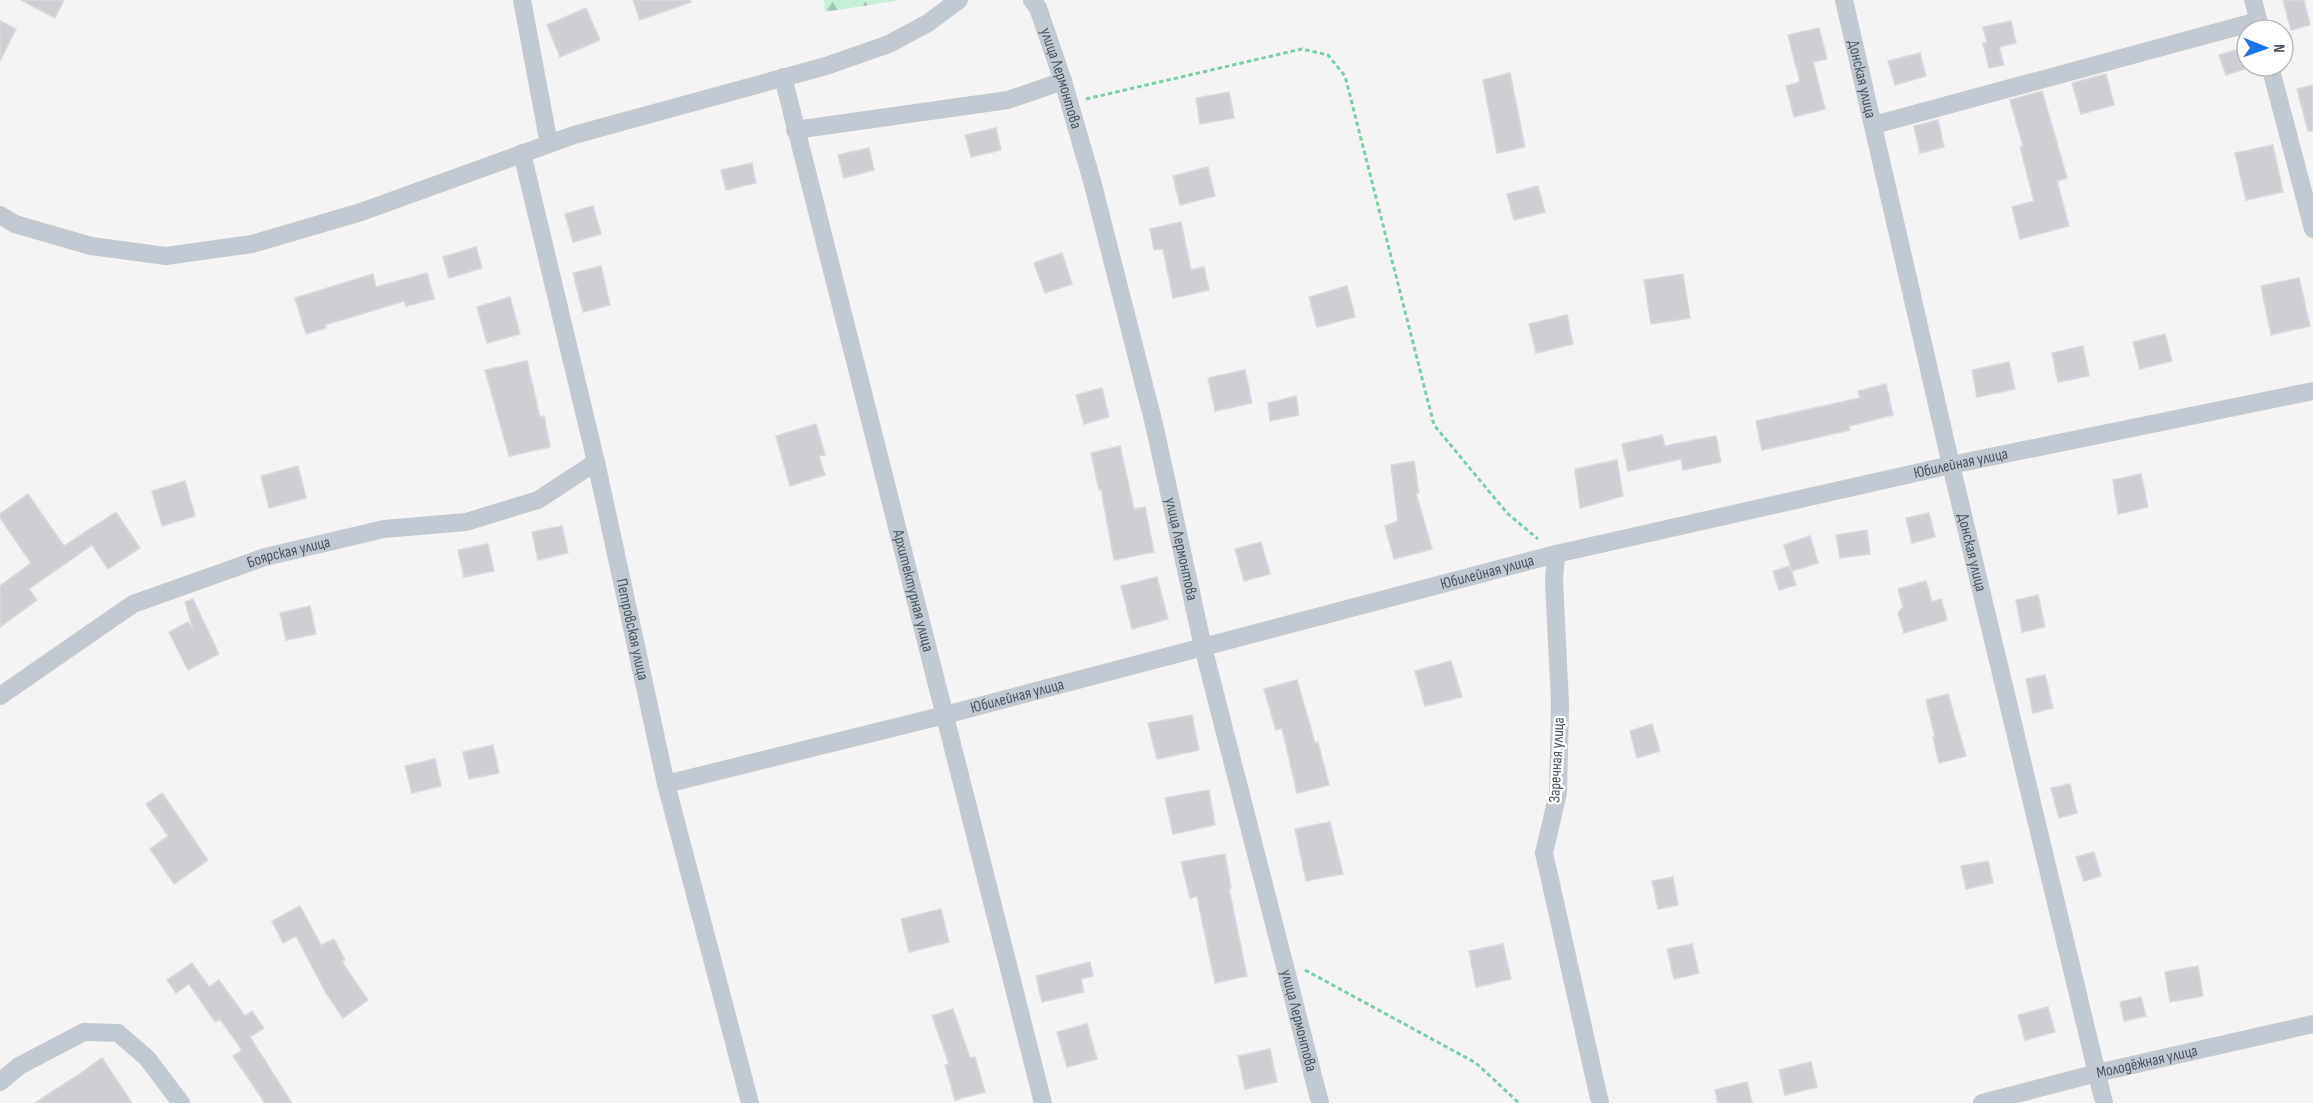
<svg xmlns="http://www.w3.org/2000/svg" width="2313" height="1103" viewBox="0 0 2313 1103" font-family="'Sofia Sans Condensed',sans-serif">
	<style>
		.forest { fill: url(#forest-firs) }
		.building { fill: #cdcfd5; stroke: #d7d9de; stroke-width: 1.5 }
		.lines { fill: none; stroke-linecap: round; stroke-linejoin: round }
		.path { stroke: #7ad0a6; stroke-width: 3; stroke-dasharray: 4.5 3; stroke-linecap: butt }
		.minor { stroke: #c1cad2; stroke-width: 18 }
		.labels { text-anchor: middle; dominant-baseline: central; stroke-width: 5; stroke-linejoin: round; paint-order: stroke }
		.street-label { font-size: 16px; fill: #4a5661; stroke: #fff }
	</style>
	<defs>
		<pattern id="forest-firs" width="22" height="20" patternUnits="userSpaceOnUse" patternTransform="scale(1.5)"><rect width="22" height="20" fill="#c3f1d5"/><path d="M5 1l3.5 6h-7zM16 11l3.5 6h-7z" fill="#a0c6b0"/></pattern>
	</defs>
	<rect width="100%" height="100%" fill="#f5f3f3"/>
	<!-- forest -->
	<path class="forest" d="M824,0H901L825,12Z"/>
	<!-- building -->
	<path class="building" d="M21,0H64L55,18Z
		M633,0H690L691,2L640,20Z
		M2283,0H2304L2310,25L2291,30Z
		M586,8L600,40L560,57L547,25Z
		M0,21L16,29L0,61Z
		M2011,21L2016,43L1999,47L2004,65L1989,68L1983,43L1987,42L1983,27Z
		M1819,28L1827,59L1813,62L1825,109L1794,117L1786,86L1800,82L1788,35Z
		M2239,49L2245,69L2226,75L2219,55Z
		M1920,53L1926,76L1895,85L1888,61Z
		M1510,73L1525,147L1497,153L1483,80Z
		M2106,74L2114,105L2081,114L2072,83Z
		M2313,85V131H2308L2297,89Z
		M2042,91L2067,178L2057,181L2069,226L2020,239L2012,207L2034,201L2020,147L2023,146L2010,100Z
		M1229,92L1234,118L1200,124L1196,98Z
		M1938,120L1944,147L1920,153L1914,126Z
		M996,128L1001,150L971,157L965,135Z
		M2273,145L2283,192L2246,200L2235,153Z
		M869,148L874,170L844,178L838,155Z
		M752,163L756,183L726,190L721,170Z
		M1208,167L1215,196L1180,205L1173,176Z
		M1538,186L1545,212L1514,220L1507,194Z
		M593,206L601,234L573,242L565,214Z
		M1181,222L1191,270L1204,267L1209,290L1173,298L1163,249L1154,250L1150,229Z
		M476,247L482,268L449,278L443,257Z
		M1062,253L1072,284L1045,293L1034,263Z
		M601,266L610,305L583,312L573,273Z
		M427,273L434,299L406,306L404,301L325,325L326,328L306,334L295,298L373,274L376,287Z
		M1683,274L1690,318L1651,324L1644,280Z
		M2299,278L2310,326L2271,335L2261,286Z
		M1347,286L1355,317L1317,327L1309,297Z
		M510,297L520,334L487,343L477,307Z
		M1567,315L1573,344L1536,353L1529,324Z
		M2165,334L2172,361L2140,369L2133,342Z
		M2083,346L2089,376L2058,382L2052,353Z
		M527,361L540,417L544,416L550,447L509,456L485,370Z
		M2009,362L2015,389L1977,397L1972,370Z
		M1245,370L1252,403L1215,411L1208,378Z
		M1886,384L1893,415L1849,426L1850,430L1762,450L1756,421L1860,398L1858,391Z
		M1102,388L1109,417L1084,424L1076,395Z
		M1296,396L1299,415L1270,421L1268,403Z
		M816,424L825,455L819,456L825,475L790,486L776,436Z
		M1662,435L1665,446L1716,436L1721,462L1683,470L1681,459L1628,471L1622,444Z
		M1120,446L1134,509L1145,507L1154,552L1114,560L1101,489L1099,490L1091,453Z
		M1617,460L1623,496L1580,508L1575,469Z
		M1414,461L1419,493H1416L1432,549L1394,559L1385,526L1398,521L1391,465Z
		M298,466L306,498L269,508L261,476Z
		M2141,474L2148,507L2118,514L2113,480Z
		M185,481L195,516L162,526L152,491Z
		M28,494L64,546L116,512L140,548L108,569L92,545L29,589L37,600L0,627V586L31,563L0,518V514Z
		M1929,513L1935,537L1912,543L1906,518Z
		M562,526L568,553L538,560L532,532Z
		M1867,530L1870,554L1840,558L1836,535Z
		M1810,536L1818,563L1792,571L1784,545Z
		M1261,542L1270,574L1244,581L1235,549Z
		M488,544L494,571L464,577L458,550Z
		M1790,566L1796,585L1779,590L1773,571Z
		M1157,577L1168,619L1132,629L1121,586Z
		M1926,581L1932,602L1941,599L1947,620L1904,633L1898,613L1903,607L1898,589Z
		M2038,595L2045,627L2022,632L2016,600Z
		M193,599L219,654L188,670L169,632L188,622L193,629L185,602Z
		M310,606L316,634L286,640L280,613Z
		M1451,661L1462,697L1425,706L1415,671Z
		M2045,675L2053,708L2033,713L2026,679Z
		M1297,680L1315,743L1318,742L1329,785L1297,793L1282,728L1276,730L1264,689Z
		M1948,694L1966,756L1939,763L1933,737H1935L1926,700Z
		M1192,715L1199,750L1157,759L1148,723Z
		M1652,724L1660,751L1637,758L1630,731Z
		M493,745L499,773L469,779L463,752Z
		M435,759L441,786L412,793L405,766Z
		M2070,784L2077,813L2059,818L2051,788Z
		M1209,790L1215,825L1173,834L1165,798Z
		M162,793L208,860L174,884L150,849L168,836L146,804Z
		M1330,822L1343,874L1306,881L1295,829Z
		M2094,852L2101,876L2084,881L2076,857Z
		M1225,854L1231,888L1229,889L1247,976L1215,983L1197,896L1190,898L1181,862Z
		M1988,861L1993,883L1966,889L1961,866Z
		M1673,877L1678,905L1658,909L1652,881Z
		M300,906L321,945L334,939L345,960L342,962L368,1000L343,1018L326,993L296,936L283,943L272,921Z
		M941,909L949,942L909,952L901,919Z
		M1503,944L1511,979L1476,987L1469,951Z
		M1692,944L1699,973L1674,979L1667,949Z
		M1090,962L1093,976L1081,979L1084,992L1042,1002L1036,976Z
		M192,963L209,987L219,980L245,1016L252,1011L264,1028L250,1037L292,1103H265L233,1056L242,1050L220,1019L215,1022L189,984L176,993L167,980Z
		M2198,966L2203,996L2170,1002L2165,972Z
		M2141,997L2146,1016L2124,1021L2120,1002Z
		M2048,1007L2055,1032L2025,1040L2018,1015Z
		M953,1009L970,1058L975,1057L985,1092L955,1100L945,1065L949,1064L932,1016Z
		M1087,1024L1097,1059L1067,1067L1057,1032Z
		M1270,1049L1277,1082L1245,1089L1238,1056Z
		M102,1058L132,1103H35L78,1075Z
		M1811,1062L1817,1087L1785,1095L1779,1070Z
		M1747,1082L1752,1103H1718L1715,1090Z"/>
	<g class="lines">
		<!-- path -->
		<path class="path" d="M1086,99L1302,49L1328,55L1345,76L1434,425L1507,513L1538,539
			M1305,970L1476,1063L1519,1103"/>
		<!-- minor -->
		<g class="minor">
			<path d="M522,0L549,144"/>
			<path id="s1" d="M1032,0L1038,8L1063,81L1092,181L1154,424L1203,647L1320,1103"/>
			<path id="s2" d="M1844,0L1951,465L2104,1103"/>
			<path d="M2253,0L2261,30"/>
			<path d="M2270,66L2313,229"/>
			<path id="s3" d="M783,77L1043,1103"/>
			<path d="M1874,125L2258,21"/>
			<path d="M795,130L1008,100L1063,81"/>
			<path id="s4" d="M522,153L596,462L666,784L750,1103"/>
			<path d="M0,215L15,224L91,246L166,256L252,244L361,212L574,135L826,66L889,44L928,23L959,0"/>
			<path d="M1556,554L1554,581L1560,703L1558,793L1544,853L1600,1103"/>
			<path id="s5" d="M0,696L133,604L265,557L384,529L466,522L538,500L596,462"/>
			<path id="s6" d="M666,784L945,715L1556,554L1951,465L2313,391"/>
			<path d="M0,1082L19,1066L84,1032L118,1033L147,1058L181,1103"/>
			<path id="s7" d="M1982,1103L2097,1073L2313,1024"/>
		</g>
	</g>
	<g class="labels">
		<!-- street labels -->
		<g class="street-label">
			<text stroke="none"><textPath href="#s2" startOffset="81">Донская улица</textPath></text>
			<text stroke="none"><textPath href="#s1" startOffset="84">улица Лермонтова</textPath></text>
			<text stroke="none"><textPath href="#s6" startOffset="1334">Юбилейная улица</textPath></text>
			<text stroke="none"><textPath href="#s1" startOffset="570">улица Лермонтова</textPath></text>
			<text stroke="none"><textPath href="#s2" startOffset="567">Донская улица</textPath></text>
			<text stroke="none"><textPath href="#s5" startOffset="326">Боярская улица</textPath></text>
			<text stroke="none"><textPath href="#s6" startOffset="848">Юбилейная улица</textPath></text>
			<text stroke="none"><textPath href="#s3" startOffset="530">Архитектурная улица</textPath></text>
			<text stroke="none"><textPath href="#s4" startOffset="489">Петровская улица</textPath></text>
			<text stroke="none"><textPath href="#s6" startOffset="362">Юбилейная улица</textPath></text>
			<text transform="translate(1557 760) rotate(-87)">Заречная улица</text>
			<text stroke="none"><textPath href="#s1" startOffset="1056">улица Лермонтова</textPath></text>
			<text stroke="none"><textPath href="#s7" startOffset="170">Молодёжная улица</textPath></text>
		</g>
	</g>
	<!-- north arrow -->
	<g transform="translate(2265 48) rotate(91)"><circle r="28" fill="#ffffff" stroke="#b7bbc0" stroke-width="1.5"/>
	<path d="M0-4.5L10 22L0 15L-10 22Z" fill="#1a73e8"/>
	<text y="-9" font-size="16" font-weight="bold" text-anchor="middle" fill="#4a5661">N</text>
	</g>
</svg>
